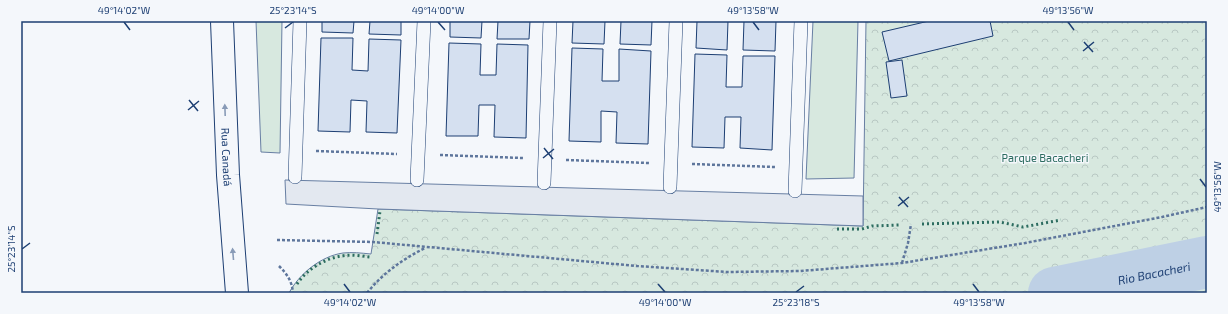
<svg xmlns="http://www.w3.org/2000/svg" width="1228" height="314" viewBox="0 0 1228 314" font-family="'Exo 2',sans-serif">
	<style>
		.grass { fill: #d7e8df; stroke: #687fa3 }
		.park { fill: url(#park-crowns); stroke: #687fa3 }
		.parking { fill: #e3e8f0; stroke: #687fa3 }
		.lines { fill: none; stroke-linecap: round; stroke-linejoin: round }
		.river { stroke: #bed0e5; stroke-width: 52 }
		.building { fill: #d5e0f0; stroke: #1d3f73 }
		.service-casing { stroke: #1d3f73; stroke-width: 14 }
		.primary-casing { stroke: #1d3f73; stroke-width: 24 }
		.path { stroke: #5e769c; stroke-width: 2.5; stroke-dasharray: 3 2; stroke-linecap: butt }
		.service { stroke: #f4f7fb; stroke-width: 13 }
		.primary { stroke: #f4f7fb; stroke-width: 22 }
		.hedge { stroke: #2c6c60; stroke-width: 3; stroke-dasharray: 2 3; stroke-linecap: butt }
		.oneway { fill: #889bb7 }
		.ticks { fill: none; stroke: #1d3f73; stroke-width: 1.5 }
		.labels { text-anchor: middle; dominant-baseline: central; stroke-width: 3; stroke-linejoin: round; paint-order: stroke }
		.street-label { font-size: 11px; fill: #1d3f73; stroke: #f4f7fb }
		.park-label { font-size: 11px; fill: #2c6c60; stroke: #f4f7fb }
		.water-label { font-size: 12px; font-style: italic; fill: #1d3f73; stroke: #f4f7fb }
		.neatline { fill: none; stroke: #1d3f73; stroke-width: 1.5 }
		.ticks-label { font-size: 10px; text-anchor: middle; fill: #1d3f73 }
	</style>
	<defs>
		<pattern id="park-crowns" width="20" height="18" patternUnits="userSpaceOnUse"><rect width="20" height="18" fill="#d7e8df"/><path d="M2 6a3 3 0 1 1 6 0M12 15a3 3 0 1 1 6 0" fill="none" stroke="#b8c8c3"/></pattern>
	</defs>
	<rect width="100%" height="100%" fill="#f4f7fb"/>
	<!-- grass -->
	<path class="grass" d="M256,21H282L280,153L261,152Z
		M813,21H858L854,178L806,179Z"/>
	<!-- park -->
	<path class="park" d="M866,21H1207V293H289C299,274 321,256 343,253C352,252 361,253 371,254L378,209L863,226Z"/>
	<!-- parking -->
	<path class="parking" d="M285,180L863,196V226L378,209L286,204Z"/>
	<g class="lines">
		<!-- river -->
		<path class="river" id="s1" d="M1054,293L1207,262"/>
	</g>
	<!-- building -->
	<path class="building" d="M322,21H354L353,33L322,32Z
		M370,21H401V35L369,34Z
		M450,21H482L481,38L450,37Z
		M498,21H530L529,39H497Z
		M573,21H605L604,44L572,43Z
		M621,21H652L651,45L620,44Z
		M697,21H728L727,50L696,48Z
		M744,21H776L775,51L743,50Z
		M929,21H990L993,36L889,61L882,32Z
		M321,38H353L352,70L368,71L369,39L401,40L397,133L366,132L367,101L351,100L350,132L318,131Z
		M449,43L481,44L480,75H496L497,44L528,45L526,138L494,137L495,105H479L478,136H446Z
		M572,48L603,49L602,81H619V49L651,51L648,144L616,143L617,112L601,111V142L569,141Z
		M695,54L727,55L726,87H742L743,56H775L772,150L740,148L741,117H725L724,148L692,147Z
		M902,60L907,96L891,98L886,62Z"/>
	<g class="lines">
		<!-- service casing -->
		<g class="service-casing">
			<path id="service" d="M295,177L300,21
				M417,180L424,21
				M544,183L550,21
				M670,187L676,21
				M795,191L801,21"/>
		</g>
		<!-- primary casing -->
		<g class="primary-casing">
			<g id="primary">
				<path id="s2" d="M222,21L228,175L237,293"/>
			</g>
		</g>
		<!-- path -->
		<path class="path" d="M316,151L397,154
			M440,155L523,158
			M566,160L649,163
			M692,164L775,167
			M277,240L373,242L637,266L727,272L800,271L902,263L1025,243L1162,217L1207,207
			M902,263L908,243L911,224
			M279,266C287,274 292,281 293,293
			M367,293C383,273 403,259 425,248"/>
		<!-- service -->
		<use href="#service" class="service"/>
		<!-- primary -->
		<use href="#primary" class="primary"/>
		<!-- hedge -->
		<path class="hedge" d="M922,224L1000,222L1023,227L1061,220
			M837,229H862L872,226L900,225
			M377,234L380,211
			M297,284C306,270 325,258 342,256C351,254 361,256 370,257"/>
	</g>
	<!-- one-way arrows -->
	<defs><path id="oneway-solid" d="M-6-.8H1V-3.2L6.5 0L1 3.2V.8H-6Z"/></defs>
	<g class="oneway">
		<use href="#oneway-solid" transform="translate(225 110) rotate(-92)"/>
		<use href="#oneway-solid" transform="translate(233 254) rotate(-95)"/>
	</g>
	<!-- ticks -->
	<path class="ticks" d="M124,22L130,30M438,22L445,30M753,22L759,30M1068,22L1074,30M285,28L293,22M1084,42L1093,52M1083,51L1094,42M189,100L198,111M188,110L199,101M544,148L553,159M543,158L554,149M1200,179L1206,187M899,197L908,207M898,206L909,197M22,249L30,243M344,284L350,292M658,284L665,292M973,284L979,292M796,292L804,286"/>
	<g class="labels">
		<!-- street labels -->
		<g class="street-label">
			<text stroke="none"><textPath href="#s2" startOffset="136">Rua Canadá</textPath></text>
		</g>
		<!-- park labels -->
		<g class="park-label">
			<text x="1045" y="157">Parque Bacacheri</text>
		</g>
		<!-- water labels -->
		<g class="water-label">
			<text stroke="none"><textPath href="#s1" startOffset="102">Rio Bacacheri</textPath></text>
		</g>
	</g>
	<!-- border -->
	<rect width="1228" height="314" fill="none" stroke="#f4f7fb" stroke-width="44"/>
	<rect x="22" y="22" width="1184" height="270" class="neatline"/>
	<g class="ticks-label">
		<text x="124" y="14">49°14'02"W</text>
		<text x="293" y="14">25°23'14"S</text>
		<text x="438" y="14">49°14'00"W</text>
		<text x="753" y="14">49°13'58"W</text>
		<text x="1068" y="14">49°13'56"W</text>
		<text transform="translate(1217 187) rotate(-90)" y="4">49°13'56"W</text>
		<text transform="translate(11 249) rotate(-90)" y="4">25°23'14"S</text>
		<text x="350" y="306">49°14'02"W</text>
		<text x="665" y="306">49°14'00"W</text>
		<text x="796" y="306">25°23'18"S</text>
		<text x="979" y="306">49°13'58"W</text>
	</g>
</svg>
